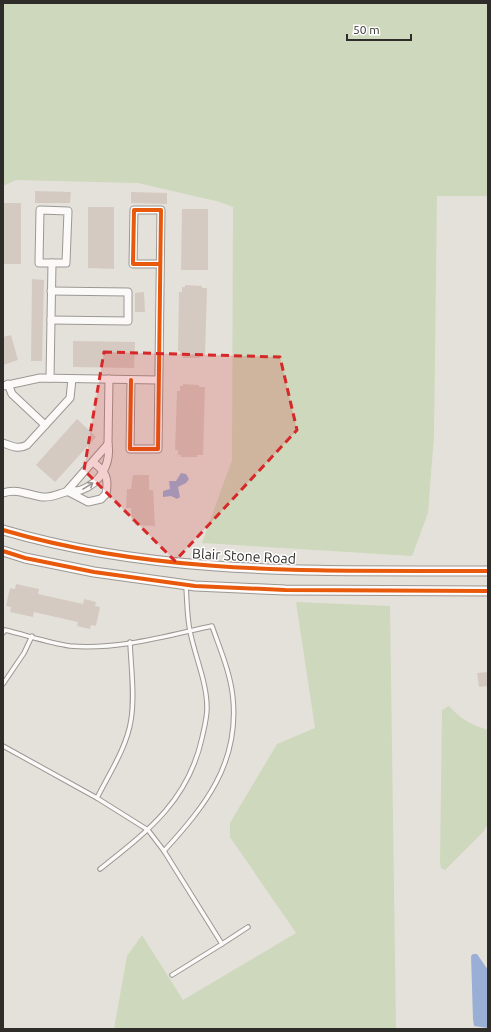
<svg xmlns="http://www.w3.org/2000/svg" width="491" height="1032" font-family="Ubuntu,sans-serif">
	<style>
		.green { fill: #ced8bc }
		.water { fill: #99afd6 }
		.building { fill: #d5cac1 }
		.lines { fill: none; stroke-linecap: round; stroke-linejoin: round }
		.lane-casing { stroke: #9b9894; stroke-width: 5.5 }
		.street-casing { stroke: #9b9894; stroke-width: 9 }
		.secondary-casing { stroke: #9b9894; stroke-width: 11 }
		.lane { stroke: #fbfaf9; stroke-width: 3.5 }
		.street { stroke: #fbfaf9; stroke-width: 7 }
		.secondary { stroke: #fbfaf9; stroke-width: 9 }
		.cycleway-casing { stroke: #fff; stroke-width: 6 }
		.cycleway { stroke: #e8590c; stroke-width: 4 }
		.oneway { stroke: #959491 }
		.marked { fill: #d62828; fill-opacity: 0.2; stroke: #d62828; stroke-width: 3; stroke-dasharray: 8 5; stroke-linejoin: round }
		.labels { text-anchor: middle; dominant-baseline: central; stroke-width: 3; stroke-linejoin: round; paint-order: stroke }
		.street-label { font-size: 14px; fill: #2f2d29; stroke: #fff }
	</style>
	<rect width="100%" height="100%" fill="#e4e1da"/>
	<g class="green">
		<polygon points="3,3 488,3 488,196 437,196 434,435 428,513 412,556 202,543 232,460 233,207 220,202 138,183 16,180 3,186"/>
		<polygon points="296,602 390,606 396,1029 114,1029 127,956 142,935 183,1000 296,933 230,837 230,823 277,744 315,728"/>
		<path d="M449 706C460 719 472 725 488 730V824L483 832 445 870 441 868 440 862 442 710Z"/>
	</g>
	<g class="water">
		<polygon points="181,473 186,474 189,479 186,483 178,487 180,497 177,499 171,496 163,497 163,491 170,489 169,481 176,481"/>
		<polygon points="473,954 477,954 488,970 488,1028 474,1026 473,1019 471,956"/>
	</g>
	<g class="building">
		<polygon points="35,191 71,192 70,203 35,203"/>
		<polygon points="131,192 167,193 167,204 131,203"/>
		<rect x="3" y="203" width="18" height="61"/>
		<polygon points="88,207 114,207 114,269 88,268"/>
		<polygon points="182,209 208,209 208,270 181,270"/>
		<polygon points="32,279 44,280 42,361 31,361"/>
		<polygon points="185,285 202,286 202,288 207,288 205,356 200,356 199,358 183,358 183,356 180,355 180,351 178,351 179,292 182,292 182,287 185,287"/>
		<polygon points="144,292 145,312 135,312 135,293"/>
		<polygon points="11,335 18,360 3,365 3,337"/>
		<polygon points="73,341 135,342 134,368 73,367"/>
		<polygon points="183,384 199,385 199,387 205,387 203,455 197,455 197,457 181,457 181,455 178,455 178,450 175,450 177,391 180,391 180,386 183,386"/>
		<polygon points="77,419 96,437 55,482 36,465"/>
		<polygon points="133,475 149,475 149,490 153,490 155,526 135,525 135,522 132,522 131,508 126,508 127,489 131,489"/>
		<polygon points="16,584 39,589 38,594 83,604 84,599 96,602 95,606 100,607 96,626 91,625 90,629 77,626 78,622 34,612 33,617 10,612 11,607 6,606 10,588 15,589"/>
		<polygon points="488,672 488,686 479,687 477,673"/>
	</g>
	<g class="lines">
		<defs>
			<g id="lane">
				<path d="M3 633 5 630C26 635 49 643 70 646 118 650 166 636 212 626 220 649 231 674 233 699 239 764 205 806 164 851"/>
				<polyline points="3,684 24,653 32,636"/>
				<polyline points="3,746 97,798 148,830 164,851 222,944 248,927"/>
				<path d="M97 798C109 774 127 747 131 720 135 695 131 668 130 642"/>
				<path d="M100 869C148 831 188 801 202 738 204 729 207 718 207 708 207 682 195 657 190 631 187 617 187 601 186 586"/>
				<polyline points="172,975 222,944"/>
			</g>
			<g id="street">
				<polygon points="40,210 68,211 66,263 39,263"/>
				<polyline points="51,320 128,321 128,292 51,291"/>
				<polyline points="50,378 52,263"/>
				<polyline points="131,380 130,449 158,449 161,210 134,210 133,264 160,264"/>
				<polyline points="8,384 12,394 45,425"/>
				<polyline points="3,386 40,378 158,380"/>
				<path d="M3 443C12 446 18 450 27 445L70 398 72 379"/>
				<polyline points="108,444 109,379"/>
				<path d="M67 491 88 502 101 499 106 494C109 478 106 472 93 462"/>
				<path d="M3 493C17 488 28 495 42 497 51 498 58 494 66 492 71 490 76 492 81 490 101 483 111 463 108 444L67 491"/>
			</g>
			<g id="secondary">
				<path d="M3 530C163 577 323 570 488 571"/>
				<polyline points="3,551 25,558 94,572 195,586 285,590 488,591"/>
			</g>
		</defs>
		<use href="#lane" class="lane-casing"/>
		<use href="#street" class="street-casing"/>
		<use href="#secondary" class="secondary-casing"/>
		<use href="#lane" class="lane"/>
		<use href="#street" class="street"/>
		<use href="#secondary" class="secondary"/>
		<defs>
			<g id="cycleway">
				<polyline points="131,380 130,449 158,449 161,210 134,210 133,264 160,264"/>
				<path d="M3 530C163 577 323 570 488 571"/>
				<polyline points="3,551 25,558 94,572 195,586 285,590 488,591"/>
			</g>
		</defs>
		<use href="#cycleway" class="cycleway-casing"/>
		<use href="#cycleway" class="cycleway"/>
	</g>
	<defs><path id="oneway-shaft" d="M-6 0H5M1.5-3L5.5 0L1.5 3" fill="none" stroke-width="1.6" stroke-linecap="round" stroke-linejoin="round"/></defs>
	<use class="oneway" href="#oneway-shaft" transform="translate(88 486) rotate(-32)"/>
	<path class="marked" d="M104 352 280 357 297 430 175 561 84 470Z"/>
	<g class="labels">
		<g class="street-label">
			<text transform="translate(244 556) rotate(3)">Blair Stone Road</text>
		</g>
	</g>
	<rect width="491" height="1032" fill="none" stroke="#2f2d29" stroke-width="8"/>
	<path d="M347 34v6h64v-6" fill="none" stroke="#2f2d29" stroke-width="2"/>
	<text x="353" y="34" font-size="12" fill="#2f2d29" stroke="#ffffff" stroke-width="3" paint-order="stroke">50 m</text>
</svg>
